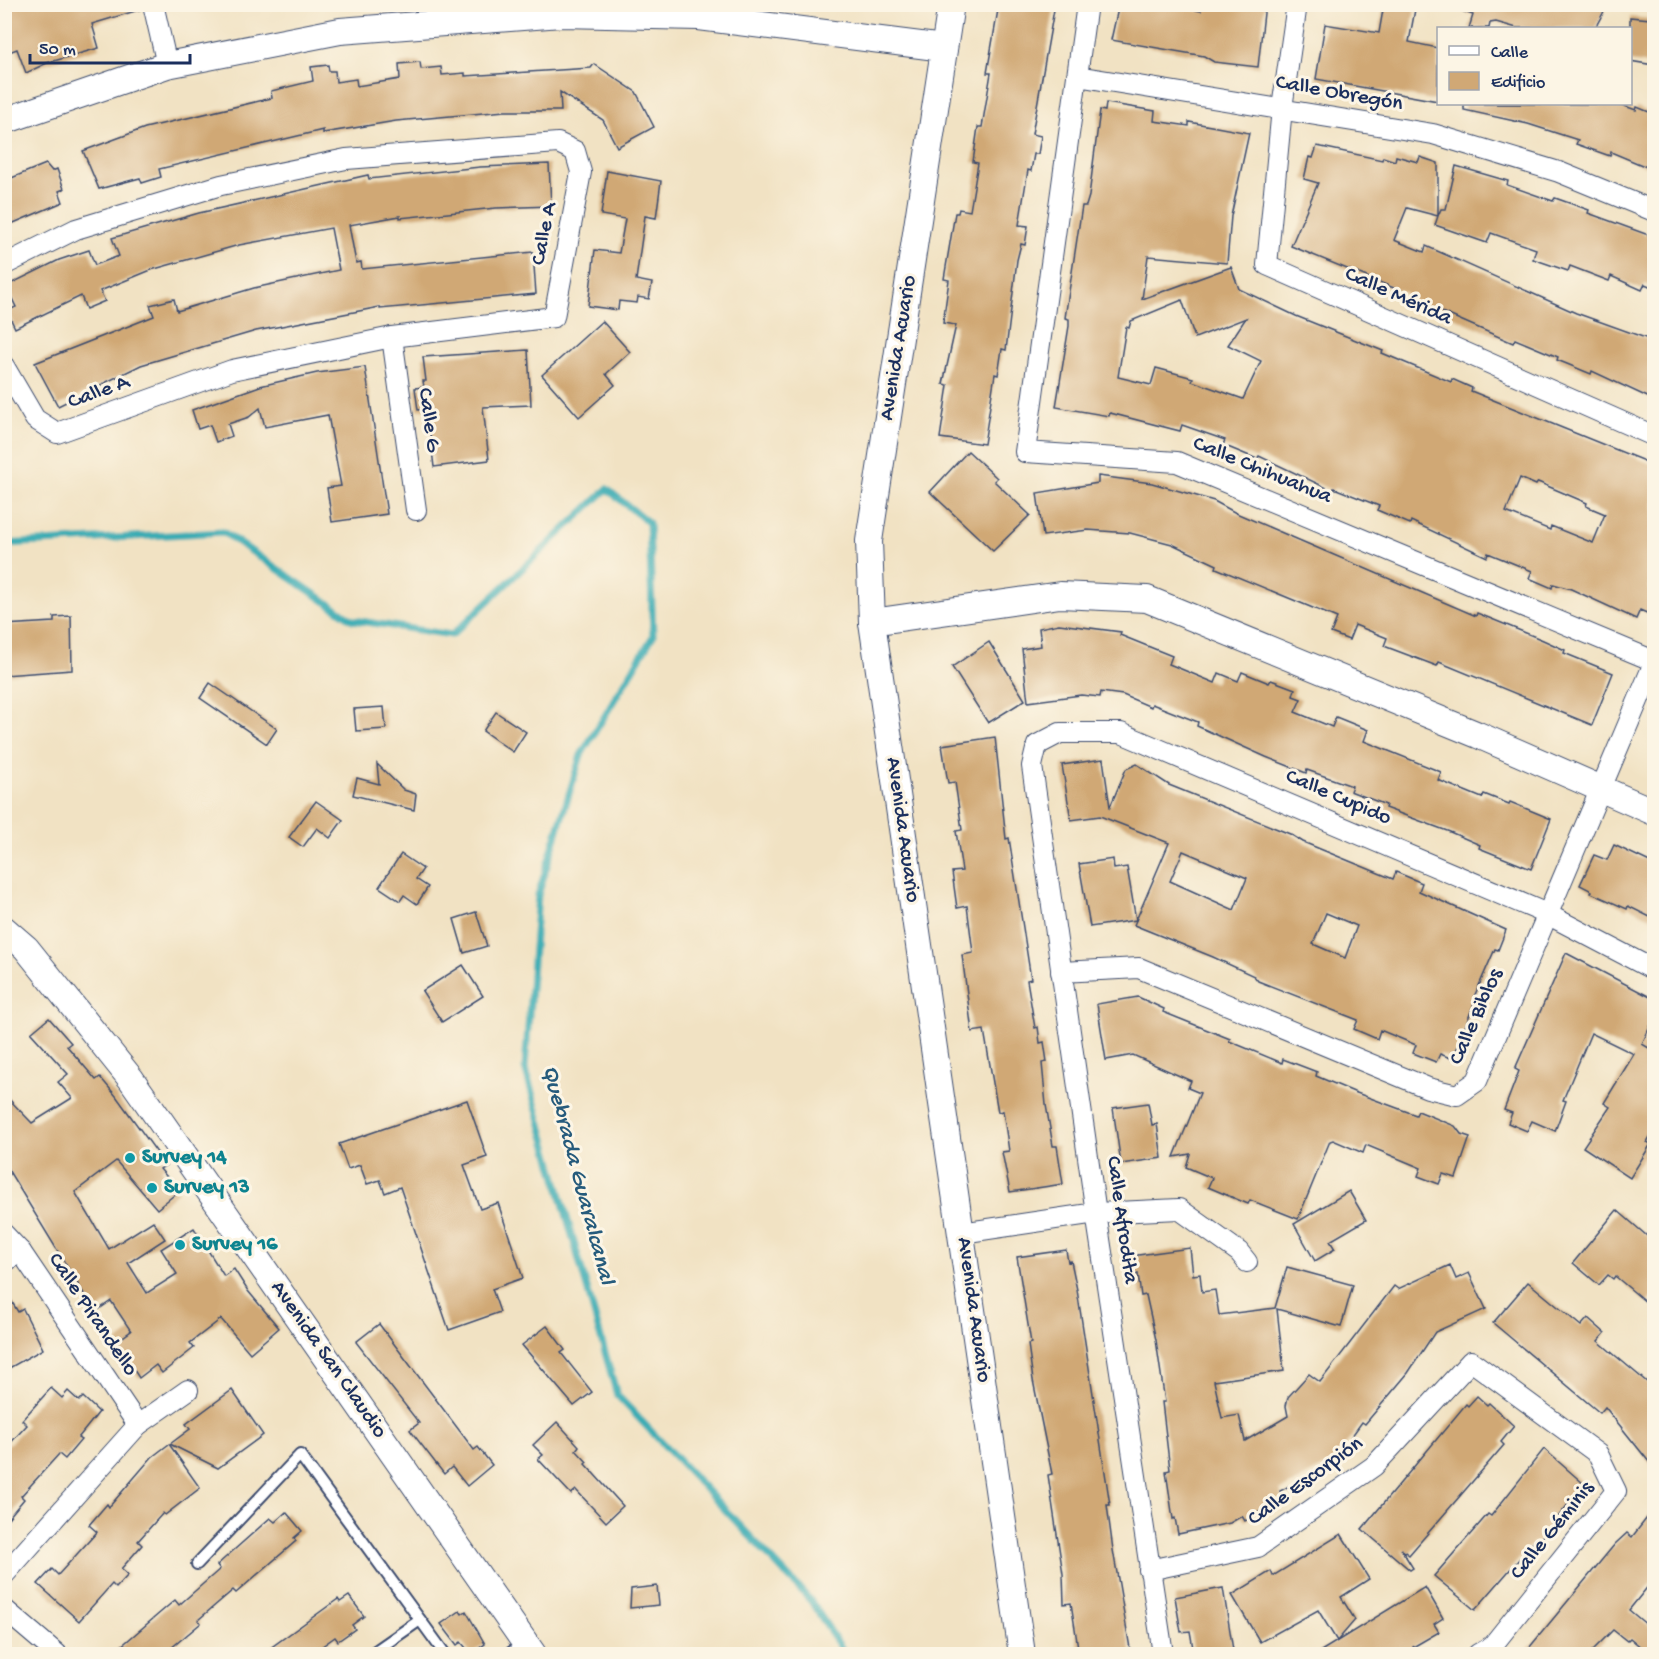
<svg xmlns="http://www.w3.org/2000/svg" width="1659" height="1659" font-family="'Gochi Hand',sans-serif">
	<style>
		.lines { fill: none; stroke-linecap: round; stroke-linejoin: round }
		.stream { stroke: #3bacb4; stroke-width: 7 }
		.building { fill: #d0a875; fill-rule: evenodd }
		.service-casing { stroke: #3b4a6d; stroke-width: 14 }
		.minor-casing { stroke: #3b4a6d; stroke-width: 22 }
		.tertiary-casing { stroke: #3b4a6d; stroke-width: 28 }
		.service { stroke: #fff; stroke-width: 10 }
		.minor { stroke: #fff; stroke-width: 20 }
		.tertiary { stroke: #fff; stroke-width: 26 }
		.culture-dot { fill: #0f9aa8; stroke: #fcf5e5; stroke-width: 2 }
		.labels { text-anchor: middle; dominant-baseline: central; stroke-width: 6; stroke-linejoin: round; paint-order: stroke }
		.street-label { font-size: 22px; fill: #1b2f5e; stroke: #fcf5e5 }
		.culture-label { font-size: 22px; font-weight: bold; fill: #0d838f; stroke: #fcf5e5; text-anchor: start }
		.water-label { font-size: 24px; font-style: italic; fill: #265b7c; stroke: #fcf5e5 }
	</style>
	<rect width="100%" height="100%" fill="#fcf5e5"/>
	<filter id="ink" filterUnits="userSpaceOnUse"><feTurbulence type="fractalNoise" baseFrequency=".0167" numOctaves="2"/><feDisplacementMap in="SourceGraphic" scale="12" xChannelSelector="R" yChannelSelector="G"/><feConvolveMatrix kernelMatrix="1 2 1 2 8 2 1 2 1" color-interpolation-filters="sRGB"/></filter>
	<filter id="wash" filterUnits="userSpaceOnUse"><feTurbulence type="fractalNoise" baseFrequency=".008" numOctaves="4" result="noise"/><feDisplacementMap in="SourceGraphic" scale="24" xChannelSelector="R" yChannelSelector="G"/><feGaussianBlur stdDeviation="1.35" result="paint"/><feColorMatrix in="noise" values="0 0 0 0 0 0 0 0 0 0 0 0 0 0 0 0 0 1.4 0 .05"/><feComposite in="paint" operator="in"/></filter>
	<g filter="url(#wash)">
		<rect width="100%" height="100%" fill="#f1e2c3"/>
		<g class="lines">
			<polyline class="stream" points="4,544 223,532 353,620 452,635 607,489 649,523 653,636 581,755 538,895 525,1068 617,1395 811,1601 845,1654"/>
		</g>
		<g id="blocks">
			<g class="building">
				<polygon points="16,4 141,4 142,9 92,24 99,48 47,63 26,73 17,49 4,54 4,9"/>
				<polygon points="999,4 1055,4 1032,134 1041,136 1038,154 1034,154 1031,171 1028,170 1019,225 1028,226 1025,245 1021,244 1017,260 1006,350 1002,349 998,375 995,374 984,444 940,438 948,385 943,384 956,325 943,323 949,280 944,279 955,213 958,213 959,209 970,211 978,163 973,162 978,127 982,127 991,73 987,73"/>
				<polygon points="1119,4 1157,4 1201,11 1202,4 1265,4 1258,67 1214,62 1204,56 1111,40"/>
				<polygon points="1384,4 1416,4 1409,42 1438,48 1438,101 1316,79 1325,24 1379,33"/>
				<polygon points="1453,4 1608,4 1595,28 1517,28 1496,22 1490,23 1489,28 1469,28 1473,15 1453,8"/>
				<polygon points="1630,17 1650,19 1654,65 1630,61"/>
				<polygon points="420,62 421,69 441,67 442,75 465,73 465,76 591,68 594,64 636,92 654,127 617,147 603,120 560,92 561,111 505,111 396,121 323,133 323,130 159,169 161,177 142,183 140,178 99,189 83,151 145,128 272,98 271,91 313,81 311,67 328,65 329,71 335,71 336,82 356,79 357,86 400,79 399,64"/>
				<path d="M1106 103 1155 111 1154 121 1189 126V122L1249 133 1231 216 1227 263 1148 256 1142 299 1231 267 1239 289 1296 316 1383 351 1382 353 1451 382 1452 379 1472 388 1471 391 1654 465V575L1648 589 1654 592V602L1649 614 1640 610 1636 619 1571 589 1553 584 1552 588 1529 578 1532 571 1488 553 1487 557 1411 521 1410 524 1377 510 1379 506 1334 488 1333 491 1259 456 1257 459 1223 445 1225 440 1182 425 1180 431 1110 413 1109 416 1056 407 1069 326V319L1065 318 1082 206H1086L1089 196 1100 110 1105 111ZM1182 300 1195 338 1246 318 1228 345 1261 361 1243 399 1192 381 1193 378 1156 368 1151 385 1118 377 1126 327 1129 328 1131 321ZM1520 478 1536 485 1538 482 1587 503 1586 506 1605 514 1593 543 1551 526 1550 530 1506 512Z"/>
				<polygon points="1464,104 1619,104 1636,110 1637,107 1654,114 1654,170 1611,152 1610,156 1576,144 1578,140 1528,124 1464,110"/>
				<polygon points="1317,146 1382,160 1383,157 1395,161 1396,156 1418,162 1420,157 1438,163 1438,216 1441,209 1446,209 1456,166 1508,181 1507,185 1553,201 1555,198 1589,210 1588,213 1654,237 1654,288 1645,284 1642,290 1611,276 1609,281 1570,266 1568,271 1533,259 1536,249 1491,233 1487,243 1435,225 1438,216 1407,208 1394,240 1424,252 1426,246 1576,313 1654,341 1654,400 1592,371 1591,374 1567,364 1557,360 1558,357 1515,339 1513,343 1405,296 1406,293 1291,246 1318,183 1304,179 1309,157 1313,158"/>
				<polygon points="46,164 52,171 57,169 64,189 59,191 63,202 4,227 4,181"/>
				<polygon points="549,164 551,206 496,208 400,218 400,216 349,225 356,263 361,262 362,269 533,252 536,294 380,309 380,307 256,331 141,365 58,406 35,363 154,316 150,305 174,299 177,311 254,288 339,270 331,228 239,245 151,270 100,291 105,301 86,309 81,296 15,328 7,311 16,307 6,286 59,260 89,250 95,265 119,256 112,238 199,213 368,175 369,179 480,167"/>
				<polygon points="607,171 661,181 656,218 645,216 636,280 652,283 649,299 638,297 637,303 619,301 618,310 588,306 595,250 619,253 625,219 601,215"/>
				<polygon points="602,321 630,352 606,374 615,385 579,417 542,375"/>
				<polygon points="528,350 531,405 483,407 489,460 434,467 427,409 418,410 415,388 424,387 423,381 426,381 423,357"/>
				<polygon points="365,367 387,514 332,522 327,488 341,486 328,415 265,427 260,408 249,417 228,424 232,436 216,442 210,425 198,429 192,410 260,386 317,373"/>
				<polygon points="968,451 997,478 994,481 1030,515 993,551 930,492"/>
				<polygon points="1098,476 1152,483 1214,501 1236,513 1476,616 1477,613 1543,640 1565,650 1564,653 1613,673 1592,725 1439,662 1437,666 1384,646 1387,638 1355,625 1349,640 1331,633 1337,618 1216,568 1217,565 1172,544 1130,533 1088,530 1043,536 1037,493 1098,483"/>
				<polygon points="71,616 72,670 4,675 4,625 54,622 54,617"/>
				<polygon points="1059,624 1121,632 1120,635 1172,656 1169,664 1215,683 1219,673 1238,681 1242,672 1269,683 1271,680 1295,689 1293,696 1301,699 1295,712 1332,727 1336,717 1368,730 1364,741 1441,772 1438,780 1482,798 1484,794 1509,804 1510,802 1551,819 1531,869 1479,848 1480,845 1450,832 1385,808 1386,805 1350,791 1352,786 1307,770 1306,773 1266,757 1197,726 1198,722 1152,704 1151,707 1123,695 1101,692 1100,697 1081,695 1028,702 1022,649 1041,646 1039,628"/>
				<polygon points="989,642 1025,700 988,723 952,667"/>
				<polygon points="210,683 277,729 267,744 200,698"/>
				<polygon points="384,707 386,729 356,731 354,709"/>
				<polygon points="496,712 526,732 513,752 483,731"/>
				<polygon points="995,737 1006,839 1009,838 1031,979 1027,980 1035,1028 1038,1027 1040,1043 1044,1042 1047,1062 1042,1063 1046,1105 1053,1146 1057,1146 1063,1184 1010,1192 1002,1152 1009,1151 1003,1111 998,1112 984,1030 972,1032 962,955 973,953 967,906 957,908 952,872 962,871 956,831 962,830 955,782 948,783 942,745"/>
				<path d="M1103 759 1110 807 1126 769 1137 764 1169 785 1290 834 1303 842 1393 879 1396 872 1422 883 1419 891 1506 930 1498 950 1495 949 1474 997 1476 998 1453 1059 1440 1054 1436 1062 1413 1053 1416 1045 1380 1030 1377 1039 1354 1029 1358 1020 1258 981 1254 976 1213 957 1134 925 1169 843 1100 816 1071 820 1062 765ZM1183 851 1247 878 1234 910 1170 881ZM1326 913 1357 926 1345 958 1313 944Z"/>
				<polygon points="377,764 404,790 416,794 414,810 353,795 357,778 379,784"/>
				<polygon points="316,801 343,820 330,838 317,828 303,847 289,837"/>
				<polygon points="1614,845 1654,864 1654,919 1628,906 1627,909 1591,893 1592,891 1580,885 1594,855 1607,860"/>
				<polygon points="401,854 423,869 416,879 428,887 417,904 404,895 400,901 379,887"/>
				<polygon points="1113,859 1114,869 1127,867 1136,920 1090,927 1079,864"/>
				<polygon points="476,912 487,946 464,953 454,919"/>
				<polygon points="1566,953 1654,999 1654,1018 1642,1044 1654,1051 1654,1130 1647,1142 1651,1144 1630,1178 1583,1147 1610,1107 1604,1103 1634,1054 1591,1033 1563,1100 1566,1101 1555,1131 1532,1121 1527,1131 1508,1123 1512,1113 1504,1110 1519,1071 1515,1069"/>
				<polygon points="463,965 483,996 442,1022 422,991"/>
				<polygon points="1138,997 1164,1009 1163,1012 1230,1039 1229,1041 1282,1063 1283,1059 1317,1072 1316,1076 1354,1092 1416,1115 1418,1111 1455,1126 1461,1134 1470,1137 1456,1178 1443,1174 1439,1184 1418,1176 1421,1168 1366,1145 1363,1153 1333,1140 1330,1141 1298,1219 1250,1200 1248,1204 1208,1187 1212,1178 1186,1167 1190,1154 1174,1157 1200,1093 1188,1088 1191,1081 1133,1055 1106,1060 1097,1004"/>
				<polygon points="49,1018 71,1043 67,1046 96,1080 100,1077 116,1096 166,1165 160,1169 179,1191 157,1209 116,1161 75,1192 109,1249 153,1221 165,1239 128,1263 147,1293 177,1274 161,1249 194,1228 224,1276 234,1269 248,1291 279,1328 250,1353 221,1319 190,1343 194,1348 162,1373 156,1365 139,1378 116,1342 131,1331 111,1301 95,1312 4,1163 4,1094 32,1123 72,1098 58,1082 68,1074 31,1033"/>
				<polygon points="467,1100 487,1157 464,1165 480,1209 498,1203 523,1278 492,1289 500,1312 449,1330 400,1187 385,1193 380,1180 367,1184 360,1165 348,1169 339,1144"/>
				<polygon points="1148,1103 1152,1125 1157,1124 1162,1158 1121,1164 1113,1108"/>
				<polygon points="1349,1191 1366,1220 1330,1241 1335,1249 1315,1261 1294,1224"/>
				<polygon points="1617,1210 1654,1242 1654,1295 1647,1303 1615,1276 1613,1279 1608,1275 1599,1285 1573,1263"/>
				<polygon points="1190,1248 1193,1275 1200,1274 1202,1292 1215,1290 1219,1315 1275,1308 1287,1267 1353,1285 1341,1327 1277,1309 1284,1371 1214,1381 1222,1418 1239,1415 1245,1441 1288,1416 1286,1406 1288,1397 1309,1374 1320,1382 1394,1286 1398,1289 1450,1265 1456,1279 1469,1273 1486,1309 1435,1332 1408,1373 1365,1424 1362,1422 1333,1462 1280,1491 1283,1497 1245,1521 1242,1516 1230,1523 1178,1534 1175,1518 1173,1519 1166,1471 1170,1470 1162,1402 1165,1402 1156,1340 1146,1295 1141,1296 1138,1274 1134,1275 1131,1256"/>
				<polygon points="1066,1250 1068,1262 1071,1261 1077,1290 1110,1505 1107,1505 1113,1550 1131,1654 1079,1654 1071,1603 1064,1604 1063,1574 1048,1475 1052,1474 1033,1380 1028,1344 1031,1343 1017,1257"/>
				<polygon points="1528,1282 1581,1326 1588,1318 1605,1333 1598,1341 1654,1388 1654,1468 1605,1407 1600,1413 1493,1323"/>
				<polygon points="4,1289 18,1312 23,1309 43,1349 4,1371"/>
				<polygon points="379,1324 474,1450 478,1447 492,1465 467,1486 452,1467 444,1474 410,1430 419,1423 356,1342"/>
				<polygon points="547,1326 565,1350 561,1353 592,1392 574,1406 522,1345"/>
				<polygon points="51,1388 62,1398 68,1391 79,1401 83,1397 99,1412 78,1438 81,1440 65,1459 59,1454 21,1496 24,1499 4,1523 4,1450 27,1425 22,1420"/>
				<polygon points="232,1390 263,1435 218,1468 170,1444 190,1429 186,1424"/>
				<polygon points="1477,1396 1487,1405 1489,1403 1514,1426 1501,1442 1504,1445 1409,1555 1401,1549 1413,1568 1410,1570 1362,1529 1466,1404 1468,1406"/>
				<polygon points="557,1422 579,1446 576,1450 587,1462 585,1464 623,1506 606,1522 576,1490 571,1494 538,1459 543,1455 533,1445"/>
				<polygon points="169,1444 200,1488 165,1515 163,1513 138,1541 142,1545 121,1569 128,1575 116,1588 112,1584 79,1621 38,1584 52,1569 58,1575 97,1532 89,1525 107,1504 109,1507 152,1457"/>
				<polygon points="1544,1449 1584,1484 1537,1544 1534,1542 1475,1610 1434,1576 1488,1514 1491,1516"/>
				<polygon points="1654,1509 1654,1579 1629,1610 1654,1631 1654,1654 1649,1654 1630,1638 1627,1641 1613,1630 1589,1654 1524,1654 1615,1544 1627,1533 1632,1537"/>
				<polygon points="286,1512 302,1531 294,1538 296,1541 236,1593 233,1590 198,1620 201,1623 164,1654 112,1654 175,1600 179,1605 220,1569 217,1565 270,1518 275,1522"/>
				<polygon points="1341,1534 1369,1579 1341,1597 1355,1620 1337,1641 1318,1610 1260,1642 1232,1595 1271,1571 1273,1576"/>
				<polygon points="657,1586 659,1605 630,1608 631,1589"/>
				<polygon points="1425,1587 1443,1618 1434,1624 1439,1632 1413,1647 1418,1654 1316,1654"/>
				<polygon points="1223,1588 1233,1650 1194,1654 1190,1631 1181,1632 1175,1597"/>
				<polygon points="349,1596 364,1616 352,1625 355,1629 338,1641 335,1637 311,1654 262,1654 338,1599 340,1602"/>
				<polygon points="460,1611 462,1614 466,1611 485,1644 471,1654 461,1642 457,1645 441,1624"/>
			</g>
		</g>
	</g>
	<g filter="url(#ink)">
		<use href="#blocks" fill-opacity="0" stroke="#3b4a6d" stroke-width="1.5"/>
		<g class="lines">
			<defs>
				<g id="service">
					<polyline points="197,1564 300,1455 445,1654"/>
					<polyline points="371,1654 420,1620"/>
					<polyline points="509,1654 525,1642"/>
				</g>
				<g id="minor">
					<polyline points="153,4 167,65"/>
					<polyline points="1087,4 1025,452 1177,462 1654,661"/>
					<polyline points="1297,4 1282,108 1267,265 1654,436"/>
					<polyline points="1077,76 1433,134 1559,172 1654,211"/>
					<polyline points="4,265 76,229 221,185 346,159 558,143 575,151 581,172 554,317 392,337 232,370 57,433 35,419 4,366"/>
					<polyline points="392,337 416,510"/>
					<polyline points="1061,972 1139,968 1428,1088 1457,1095 1477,1081 1654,663"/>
					<polyline points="961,1233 1096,1213 1179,1209 1239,1252 1247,1262"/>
					<polyline points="4,1234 21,1252 138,1425"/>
					<polyline points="4,1262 21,1252"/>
					<polyline points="1149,1570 1258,1547 1374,1466 1471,1361 1598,1454 1616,1491 1492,1646 1478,1654"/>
					<polyline points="4,1575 138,1425 188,1390"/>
					<polyline points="4,1609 57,1654"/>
					<polyline points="1163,1654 1096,1213 1032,766 1037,745 1060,733 1121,733 1547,914 1654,970"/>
				</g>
				<g id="tertiary">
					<polyline points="951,4 869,541 872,622 1022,1654"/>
					<polyline points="4,121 167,65 340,31 561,14 699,17 944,48"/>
					<polyline points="872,622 1060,595 1147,599 1478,735 1654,812"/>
					<polyline points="4,929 26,948 131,1079 533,1654"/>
				</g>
			</defs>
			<use href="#service" class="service-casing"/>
			<use href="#minor" class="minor-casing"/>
			<use href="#tertiary" class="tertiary-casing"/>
			<use href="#service" class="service"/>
			<use href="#minor" class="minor"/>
			<use href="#tertiary" class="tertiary"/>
		</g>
	</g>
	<g class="culture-dot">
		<circle cx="130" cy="1158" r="6"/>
		<circle cx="152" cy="1188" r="6"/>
		<circle cx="180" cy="1245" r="6"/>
	</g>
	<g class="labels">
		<g class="street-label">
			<text transform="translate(1339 94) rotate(10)">Calle Obregón</text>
			<text transform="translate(545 234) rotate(-79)">Calle A</text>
			<text transform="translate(1398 297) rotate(24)">Calle Mérida</text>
			<text transform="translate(899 348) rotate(-81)">Avenida Acuario</text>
			<text transform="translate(99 393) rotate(-20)">Calle A</text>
			<text transform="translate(428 420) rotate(82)">Calle G</text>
			<text transform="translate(1262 471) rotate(22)">Calle Chihuahua</text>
			<text transform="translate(1338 798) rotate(23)">Calle Cupido</text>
			<text transform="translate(902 830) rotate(82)">Avenida Acuario</text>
			<text transform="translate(1477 1017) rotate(-66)">Calle Biblos</text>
			<text transform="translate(1121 1220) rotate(82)">Calle Afrodita</text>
			<text transform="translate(973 1310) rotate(82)">Avenida Acuario</text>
			<text transform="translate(92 1315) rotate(56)">Calle Pirandello</text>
			<text transform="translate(328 1360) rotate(55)">Avenida San Claudio</text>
			<text transform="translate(1306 1482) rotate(-36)">Calle Escorpión</text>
			<text transform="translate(1553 1531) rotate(-51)">Calle Géminis</text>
		</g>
		<g class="culture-label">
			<text x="142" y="1158">Survey 14</text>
			<text x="164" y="1188">Survey 13</text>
			<text x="192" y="1245">Survey 16</text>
		</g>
		<g class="water-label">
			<text transform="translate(577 1175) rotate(75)">Quebrada Guaralcanal</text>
		</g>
	</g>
	<rect width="1659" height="1659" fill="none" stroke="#fcf5e5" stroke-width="24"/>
	<rect x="1437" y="27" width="195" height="78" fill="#fcf5e5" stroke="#a2a6af" stroke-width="1.5"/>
	<rect x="1449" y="46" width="30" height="9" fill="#ffffff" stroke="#a2a6af" stroke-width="1.5"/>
	<text x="1491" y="57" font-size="18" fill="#1b2f5e">Calle</text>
	<rect x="1449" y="72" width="30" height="18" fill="#d0a875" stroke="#a2a6af" stroke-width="1.5"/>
	<text x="1491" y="87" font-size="18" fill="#1b2f5e">Edificio</text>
	<path d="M30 54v9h160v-9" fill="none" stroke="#1b2f5e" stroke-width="3"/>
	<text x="39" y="54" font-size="18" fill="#1b2f5e" stroke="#fcf5e5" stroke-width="4.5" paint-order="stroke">50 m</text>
</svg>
